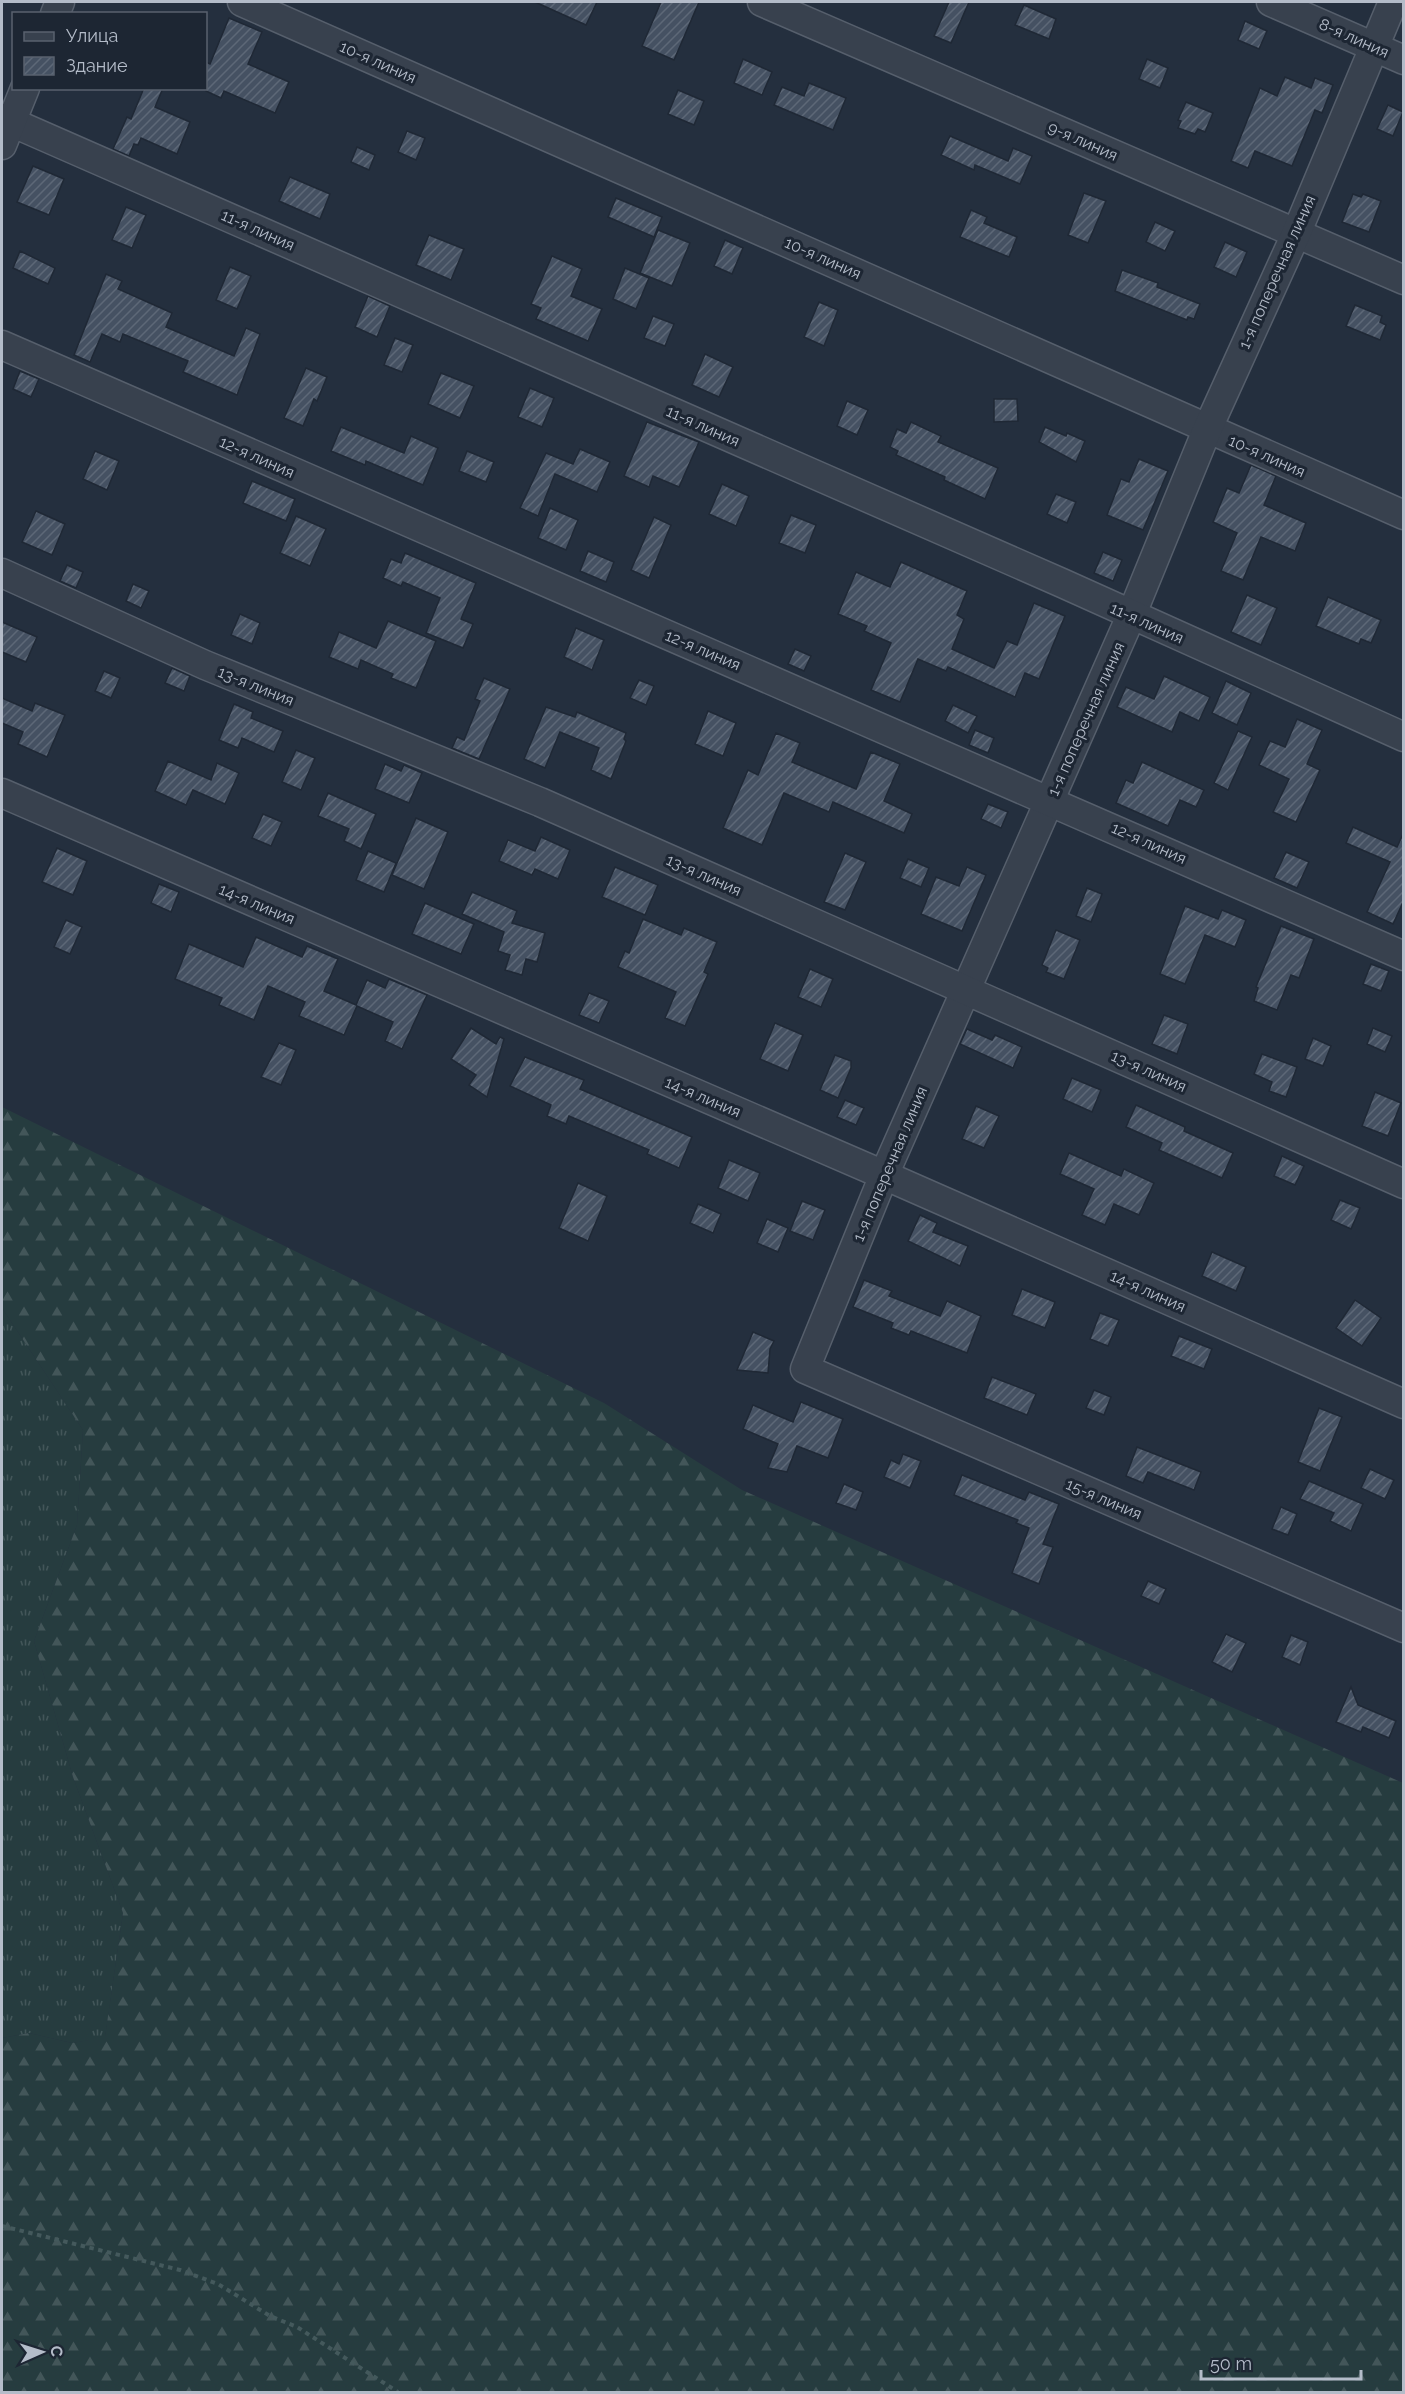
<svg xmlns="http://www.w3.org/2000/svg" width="1405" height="2394" font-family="Raleway,sans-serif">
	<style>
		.grass { fill: url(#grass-tufts) }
		.forest { fill: url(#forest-firs) }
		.building { fill: url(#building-hatch); stroke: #1f2835; stroke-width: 1.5 }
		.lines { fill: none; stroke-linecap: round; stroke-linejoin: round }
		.minor-casing { stroke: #565f6c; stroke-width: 31 }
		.path { stroke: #44595c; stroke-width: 4; stroke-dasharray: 4.5 4.5; stroke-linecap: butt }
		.minor { stroke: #38414e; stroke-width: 28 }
		.labels { text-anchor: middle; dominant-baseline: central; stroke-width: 6; stroke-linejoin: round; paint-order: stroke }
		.street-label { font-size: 16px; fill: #b4bcc9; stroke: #1d2633 }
	</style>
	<defs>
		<pattern id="grass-tufts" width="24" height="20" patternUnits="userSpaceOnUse" patternTransform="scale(1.5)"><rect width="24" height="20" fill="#263c3f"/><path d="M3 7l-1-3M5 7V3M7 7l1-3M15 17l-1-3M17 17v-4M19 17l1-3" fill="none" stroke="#435659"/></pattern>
		<pattern id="forest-firs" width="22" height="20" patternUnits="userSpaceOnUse" patternTransform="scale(1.5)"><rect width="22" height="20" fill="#263c3f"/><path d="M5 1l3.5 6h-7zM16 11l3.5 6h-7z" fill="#435659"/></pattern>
		<pattern id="building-hatch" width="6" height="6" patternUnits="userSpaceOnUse" patternTransform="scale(1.5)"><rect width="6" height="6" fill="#455162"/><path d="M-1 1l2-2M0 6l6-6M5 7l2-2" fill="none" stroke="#5d6877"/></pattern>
	</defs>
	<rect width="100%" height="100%" fill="#242f3e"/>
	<polygon class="grass" points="2,1308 83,1430 77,1525 34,1641 73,1777 123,1913 105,2038 72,2043 29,2033 2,2038"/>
	<polygon class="forest" points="2,1107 604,1403 742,1490 1403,1783 1403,2392 2,2392 2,2038 29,2033 72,2043 105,2037 123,1913 73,1777 34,1641 77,1525 83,1430 2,1308"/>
	<g class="building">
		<polygon points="535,2 597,2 586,25"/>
		<polygon points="661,2 699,2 674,60 642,46"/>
		<polygon points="949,2 969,2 951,43 934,36"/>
		<polygon points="1024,5 1056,19 1049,39 1015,25"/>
		<polygon points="229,18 262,32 248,64 289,82 275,113 224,91 221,98 206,91 206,62 210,64"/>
		<polygon points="1245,21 1267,31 1259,49 1238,40"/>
		<polygon points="743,59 772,72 762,95 734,83"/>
		<polygon points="1147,59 1168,68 1160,88 1139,79"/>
		<polygon points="1285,77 1311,88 1315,78 1333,85 1322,113 1315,110 1292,166 1255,151 1248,168 1231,161 1260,88 1277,96"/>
		<polygon points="809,83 846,98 833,130 774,105 782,87 804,96"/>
		<polygon points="144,88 163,88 155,107 190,122 177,154 141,138 138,145 134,144 129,156 113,149 127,117 131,119"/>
		<polygon points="678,90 704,101 694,125 668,114"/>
		<polygon points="1186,102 1213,113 1205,132 1198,129 1195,134 1178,128 1181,121 1178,120"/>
		<polygon points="1388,105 1403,112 1393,136 1377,129"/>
		<polygon points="407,131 425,138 416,160 398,152"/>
		<polygon points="950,136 1008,161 1013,148 1032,156 1020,184 975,165 974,170 941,155"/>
		<polygon points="357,147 375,155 369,170 351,162"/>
		<polygon points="33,166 64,179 49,215 17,202"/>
		<polygon points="290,177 330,194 320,219 279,201"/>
		<polygon points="1084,193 1106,201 1088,243 1068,235"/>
		<polygon points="1353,194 1361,197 1363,194 1381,201 1369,232 1342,222"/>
		<polygon points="616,198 662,217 654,237 608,217"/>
		<polygon points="126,207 146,215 132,248 112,240"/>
		<polygon points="971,210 987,217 984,223 1017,237 1009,257 960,237"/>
		<polygon points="1155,222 1175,231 1165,251 1146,242"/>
		<polygon points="658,230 690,243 672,286 640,273"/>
		<polygon points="429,235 464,249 451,280 416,265"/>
		<polygon points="725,240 743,248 732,274 714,266"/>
		<polygon points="1225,242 1247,252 1236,277 1214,267"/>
		<polygon points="20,251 55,268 48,284 13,268"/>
		<polygon points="552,256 582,269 571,296 602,309 588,341 536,319 541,308 531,304"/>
		<polygon points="230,267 251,276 237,309 216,300"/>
		<polygon points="625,268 649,278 636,309 613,299"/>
		<polygon points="1122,270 1158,283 1157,287 1200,304 1194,319 1188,317 1187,320 1115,291"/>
		<polygon points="106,274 122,281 118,289 172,313 166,327 234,356 246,328 260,334 237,395 183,372 188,361 123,334 120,342 102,334 90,362 74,355"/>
		<polygon points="368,296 390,306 377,337 355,327"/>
		<polygon points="819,302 838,310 824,346 804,337"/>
		<polygon points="1355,305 1382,316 1380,322 1386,325 1380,340 1346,326"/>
		<polygon points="653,316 674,324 665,346 644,338"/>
		<polygon points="395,338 413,345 402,372 384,365"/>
		<polygon points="705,354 733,367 719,397 692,385"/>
		<polygon points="306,368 327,377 317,401 314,399 303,426 284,418"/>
		<polygon points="20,371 39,379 31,397 13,389"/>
		<polygon points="441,373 474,386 460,418 428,404"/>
		<polygon points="530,388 554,398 542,427 518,417"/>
		<polygon points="994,399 1017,399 1018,421 994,422"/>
		<polygon points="847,401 868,410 857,435 837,426"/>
		<polygon points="647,422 699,442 679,487 653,476 649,487 624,476"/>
		<polygon points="911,422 941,436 938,442 998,468 985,499 944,480 945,477 896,455 898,451 890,447 897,429 906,433"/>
		<polygon points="341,427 404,453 411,436 438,448 423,485 366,461 365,465 331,451"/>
		<polygon points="1045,427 1066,436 1067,433 1085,441 1076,462 1039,442"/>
		<polygon points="580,449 610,462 597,492 555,474 538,516 520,508 546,453 573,464"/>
		<polygon points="95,451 119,461 107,490 83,479"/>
		<polygon points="467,451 494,462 486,482 459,471"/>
		<polygon points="1139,459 1168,471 1143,530 1107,515 1121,479 1129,482"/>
		<polygon points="1251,465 1276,476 1264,505 1306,523 1295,551 1261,537 1243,580 1221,571 1237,533 1213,522 1227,488 1239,493"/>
		<polygon points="252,481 295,499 286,521 243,503"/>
		<polygon points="722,484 749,496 736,526 709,514"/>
		<polygon points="1056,494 1076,502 1067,523 1047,514"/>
		<polygon points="550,508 578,520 566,550 538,538"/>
		<polygon points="36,511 65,524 52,555 22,542"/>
		<polygon points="791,515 816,525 805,553 779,543"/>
		<polygon points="296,516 326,529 310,566 280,553"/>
		<polygon points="654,517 671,525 649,578 631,570"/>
		<polygon points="588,551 614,562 606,582 580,571"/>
		<polygon points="1103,552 1122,560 1113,581 1094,573"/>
		<polygon points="405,553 476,583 461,619 473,624 463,648 426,633 440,598 403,582 401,586 383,578 391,559 401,563"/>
		<polygon points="901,562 967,591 957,615 964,619 952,649 994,668 1007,641 1017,645 1034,603 1065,616 1039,679 1025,673 1015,697 948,667 946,671 918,659 900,702 871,690 891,643 864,631 867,626 838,614 856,572 890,587"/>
		<polygon points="67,565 83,572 76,588 60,581"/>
		<polygon points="133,584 149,591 141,608 126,601"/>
		<polygon points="1247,595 1277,608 1261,645 1231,632"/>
		<polygon points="1328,597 1381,620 1371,643 1361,639 1359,644 1316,626"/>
		<polygon points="240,614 260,623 252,644 231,635"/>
		<polygon points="388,621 436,641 416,688 391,678 393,674 361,660 358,669 329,657 339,632 376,648"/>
		<polygon points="2,622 37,637 26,662 2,652"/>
		<polygon points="576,628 604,640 592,670 564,657"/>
		<polygon points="795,649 811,656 804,671 788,664"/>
		<polygon points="172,668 190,676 184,691 165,683"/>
		<polygon points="104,671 120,678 111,698 95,691"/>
		<polygon points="1164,676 1210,697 1199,721 1180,712 1172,732 1117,707 1126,687 1154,699"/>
		<polygon points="484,678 510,689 479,759 452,748 457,737 464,740 480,701 475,699"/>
		<polygon points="639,680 654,686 646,705 630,698"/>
		<polygon points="1226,681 1251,693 1237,725 1212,713"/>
		<polygon points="2,698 32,711 35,703 65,715 47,757 18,744 23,732 2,723"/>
		<polygon points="234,704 253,712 251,718 283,731 274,752 242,738 238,748 219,740"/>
		<polygon points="953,705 977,716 968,733 945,721"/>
		<polygon points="546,707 575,717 577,712 626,733 624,739 626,741 611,779 591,770 599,748 560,732 545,768 524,759"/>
		<polygon points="708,711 736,723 723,756 695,744"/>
		<polygon points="1297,719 1322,730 1307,764 1320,770 1296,822 1273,812 1289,779 1259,765 1270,741 1285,747"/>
		<polygon points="975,730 994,738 988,753 969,745"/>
		<polygon points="1238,731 1252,737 1228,790 1214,783"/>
		<polygon points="776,733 800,743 792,762 856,789 871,752 900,764 884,801 912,814 904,833 833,802 829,812 784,793 762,845 723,828 748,770 758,775"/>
		<polygon points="296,750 315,758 301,790 282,782"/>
		<polygon points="168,761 211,780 217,763 239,773 225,804 193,790 186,805 155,791"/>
		<polygon points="1142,762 1204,790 1196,807 1180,800 1168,826 1116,803 1126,780 1133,783"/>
		<polygon points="385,764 401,771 404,765 422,773 409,803 375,789"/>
		<polygon points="328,793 376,814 361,849 344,841 349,829 318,816"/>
		<polygon points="988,804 1008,812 1001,828 981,819"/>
		<polygon points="263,814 282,822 271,846 252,838"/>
		<polygon points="416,818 448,832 424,889 392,875"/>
		<polygon points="1353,827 1397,847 1404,832 1404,900 1393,924 1367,912 1390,862 1346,843"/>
		<polygon points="541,837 570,850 558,879 535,869 532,875 499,861 508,840 535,851"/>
		<polygon points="57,848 87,861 73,895 42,882"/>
		<polygon points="368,851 396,863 384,892 356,880"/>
		<polygon points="1286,852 1309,862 1297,888 1274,878"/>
		<polygon points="845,853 866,862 845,910 824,902"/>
		<polygon points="908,859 929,868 921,887 900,878"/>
		<polygon points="615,867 658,885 645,915 602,897"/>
		<polygon points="967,867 986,875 962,931 921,914 936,877 959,886"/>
		<polygon points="159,884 179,892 171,912 151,903"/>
		<polygon points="1087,888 1102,894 1091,922 1076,916"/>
		<polygon points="472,892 517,911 512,923 545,933 537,962 526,959 522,975 505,970 510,955 498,951 504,932 462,914"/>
		<polygon points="425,903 474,924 461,954 412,934"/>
		<polygon points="1185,906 1218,919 1222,910 1246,920 1235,947 1205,935 1185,984 1160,974"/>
		<polygon points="643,919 681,935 684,928 717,942 704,972 708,974 685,1026 665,1018 676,992 618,967 625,951 629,953"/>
		<polygon points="66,920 82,927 70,954 54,947"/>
		<polygon points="1281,926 1314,939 1299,978 1291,975 1277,1010 1254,1001 1258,988 1256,987"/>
		<polygon points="1056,930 1080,940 1064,979 1046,972 1048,968 1042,965"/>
		<polygon points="256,937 302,957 307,946 338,959 324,991 356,1005 367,980 385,988 389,979 427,995 402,1049 385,1041 393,1022 357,1006 344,1035 299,1016 305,1002 268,986 254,1020 219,1005 222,998 175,979 189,944 243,967"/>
		<polygon points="1371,964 1389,971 1381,991 1363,984"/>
		<polygon points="810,969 833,979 821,1007 798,997"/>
		<polygon points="589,993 609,1001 599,1023 579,1015"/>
		<polygon points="1164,1015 1188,1024 1177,1054 1152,1044"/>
		<polygon points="775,1023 803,1035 788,1071 760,1059"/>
		<polygon points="471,1028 496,1044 500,1037 504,1039 487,1097 469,1085 476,1075 451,1059"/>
		<polygon points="1373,1028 1392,1036 1385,1052 1367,1044"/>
		<polygon points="967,1029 992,1040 995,1035 1022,1047 1013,1068 960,1044"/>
		<polygon points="1313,1038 1331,1046 1323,1066 1305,1059"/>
		<polygon points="279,1043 296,1050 281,1085 261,1077"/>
		<polygon points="1262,1054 1297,1067 1286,1097 1269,1091 1272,1082 1254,1074"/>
		<polygon points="835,1055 851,1061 851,1068 838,1098 820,1090"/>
		<polygon points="525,1057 584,1080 580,1089 692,1137 679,1168 647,1154 649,1150 569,1116 566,1124 547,1116 551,1105 510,1086"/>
		<polygon points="1072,1078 1101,1090 1092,1112 1063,1099"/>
		<polygon points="1375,1092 1401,1103 1388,1136 1362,1126"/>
		<polygon points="845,1100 864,1108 856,1125 837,1117"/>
		<polygon points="1136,1105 1185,1127 1184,1131 1233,1153 1222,1178 1159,1150 1162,1143 1126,1127"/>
		<polygon points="976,1106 999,1116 984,1148 962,1139"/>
		<polygon points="1069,1153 1121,1176 1124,1169 1154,1183 1139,1215 1114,1204 1105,1225 1082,1215 1094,1189 1060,1174"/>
		<polygon points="1282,1156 1304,1166 1295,1185 1274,1176"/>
		<polygon points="729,1160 760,1173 748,1201 718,1188"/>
		<polygon points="578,1183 607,1196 588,1241 559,1228"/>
		<polygon points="1340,1200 1360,1208 1351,1229 1331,1220"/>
		<polygon points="802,1201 825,1210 813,1240 790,1231"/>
		<polygon points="698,1204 721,1214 713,1233 690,1223"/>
		<polygon points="920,1215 937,1223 933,1232 968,1246 960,1266 908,1241"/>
		<polygon points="767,1219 788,1228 778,1252 757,1243"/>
		<polygon points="1212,1252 1246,1267 1236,1291 1202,1276"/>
		<polygon points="864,1280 892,1291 889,1296 940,1316 947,1301 981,1316 967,1353 911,1331 909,1335 891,1328 893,1323 853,1307"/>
		<polygon points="1022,1289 1055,1302 1045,1328 1012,1315"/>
		<polygon points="1355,1300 1381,1318 1362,1346 1336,1328"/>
		<polygon points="1100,1313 1119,1320 1108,1346 1090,1339"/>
		<polygon points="753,1332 774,1341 770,1349 768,1373 737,1370"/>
		<polygon points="1179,1336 1212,1349 1204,1369 1171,1356"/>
		<polygon points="992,1377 1036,1394 1027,1415 984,1398"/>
		<polygon points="1094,1390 1111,1397 1104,1415 1086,1408"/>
		<polygon points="801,1402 843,1419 828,1458 797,1446 787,1472 768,1468 778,1444 743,1429 753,1405 793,1422"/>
		<polygon points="1319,1408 1342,1417 1320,1471 1298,1462"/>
		<polygon points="1137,1447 1201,1472 1194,1490 1148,1472 1143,1483 1126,1476"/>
		<polygon points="903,1454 921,1461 910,1488 884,1477 891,1460 899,1464"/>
		<polygon points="1370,1469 1394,1480 1385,1499 1361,1488"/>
		<polygon points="962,1475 1025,1500 1029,1492 1059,1504 1043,1544 1053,1547 1039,1584 1012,1573 1029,1528 1016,1523 1018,1520 954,1495"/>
		<polygon points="1309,1481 1363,1504 1351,1531 1330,1521 1334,1513 1300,1499"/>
		<polygon points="844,1484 863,1492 856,1510 836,1503"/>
		<polygon points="1281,1507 1297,1514 1288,1535 1272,1529"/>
		<polygon points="1148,1581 1166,1589 1159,1604 1141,1596"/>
		<polygon points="1226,1634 1246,1643 1232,1672 1212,1662"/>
		<polygon points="1291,1635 1308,1642 1300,1665 1282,1657"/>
		<polygon points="1351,1687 1358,1705 1396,1721 1389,1738 1363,1727 1361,1732 1336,1722"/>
	</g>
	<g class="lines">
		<defs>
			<g id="minor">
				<polyline points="242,2 1404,515"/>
				<polyline points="762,2 1404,280"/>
				<polyline points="1271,2 1404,60"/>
				<polyline points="1393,2 1296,234 1207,430 1131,616 884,1175 805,1369 1404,1628"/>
				<polyline points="55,14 60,2"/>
				<polyline points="2,118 1062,583 1404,737"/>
				<polyline points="2,145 25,88"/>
				<path d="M2 345C468 550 937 749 1404 956"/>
				<polyline points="2,573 205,665 540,802 1404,1184"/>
				<polyline points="2,793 884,1175 1404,1404"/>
			</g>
		</defs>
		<use href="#minor" class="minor-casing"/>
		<polyline class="path" points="2,2226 180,2270 218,2284 270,2316 297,2327 398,2392"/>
		<use href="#minor" class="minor"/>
	</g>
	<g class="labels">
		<g class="street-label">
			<text transform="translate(1354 38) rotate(24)">8-я линия</text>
			<text transform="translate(378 62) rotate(24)">10-я линия</text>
			<text transform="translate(1083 141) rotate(24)">9-я линия</text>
			<text transform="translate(258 230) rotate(24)">11-я линия</text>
			<text transform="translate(823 258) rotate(24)">10-я линия</text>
			<text transform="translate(1277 272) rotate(-66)">1-я поперечная линия</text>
			<text transform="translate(703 426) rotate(24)">11-я линия</text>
			<text transform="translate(1267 456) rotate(24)">10-я линия</text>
			<text transform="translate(257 457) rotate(24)">12-я линия</text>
			<text transform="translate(1147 623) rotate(24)">11-я линия</text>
			<text transform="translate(703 650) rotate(23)">12-я линия</text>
			<text transform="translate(256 686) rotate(22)">13-я линия</text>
			<text transform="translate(1086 719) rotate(-66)">1-я поперечная линия</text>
			<text transform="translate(1149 843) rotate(24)">12-я линия</text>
			<text transform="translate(704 875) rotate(24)">13-я линия</text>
			<text transform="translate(257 904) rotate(23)">14-я линия</text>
			<text transform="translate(1149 1071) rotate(24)">13-я линия</text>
			<text transform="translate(703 1097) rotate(23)">14-я линия</text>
			<text transform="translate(890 1164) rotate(-67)">1-я поперечная линия</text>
			<text transform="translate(1148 1291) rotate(24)">14-я линия</text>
			<text transform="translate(1104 1499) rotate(23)">15-я линия</text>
		</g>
	</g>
	<rect width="1405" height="2394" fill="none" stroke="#b4bcc9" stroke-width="6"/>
	<rect x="12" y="12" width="195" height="78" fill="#1d2633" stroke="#59626f" stroke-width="1.5"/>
	<rect x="24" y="32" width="30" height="9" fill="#38414e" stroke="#59626f" stroke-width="1.5"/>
	<text x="66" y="42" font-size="18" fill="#b4bcc9">Улица</text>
	<rect x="24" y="57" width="30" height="18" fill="url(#building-hatch)" stroke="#59626f" stroke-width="1.5"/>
	<text x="66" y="72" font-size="18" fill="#b4bcc9">Здание</text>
	<g transform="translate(42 2352) rotate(87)" stroke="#1d2633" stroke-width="4.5" paint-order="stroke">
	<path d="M0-4.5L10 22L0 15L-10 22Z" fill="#b4bcc9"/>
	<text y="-9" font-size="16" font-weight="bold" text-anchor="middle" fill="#b4bcc9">С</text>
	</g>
	<path d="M1201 2370v9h160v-9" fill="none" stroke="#b4bcc9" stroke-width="3"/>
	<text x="1210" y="2370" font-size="18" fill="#b4bcc9" stroke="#1d2633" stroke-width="4.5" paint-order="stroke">50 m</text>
</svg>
